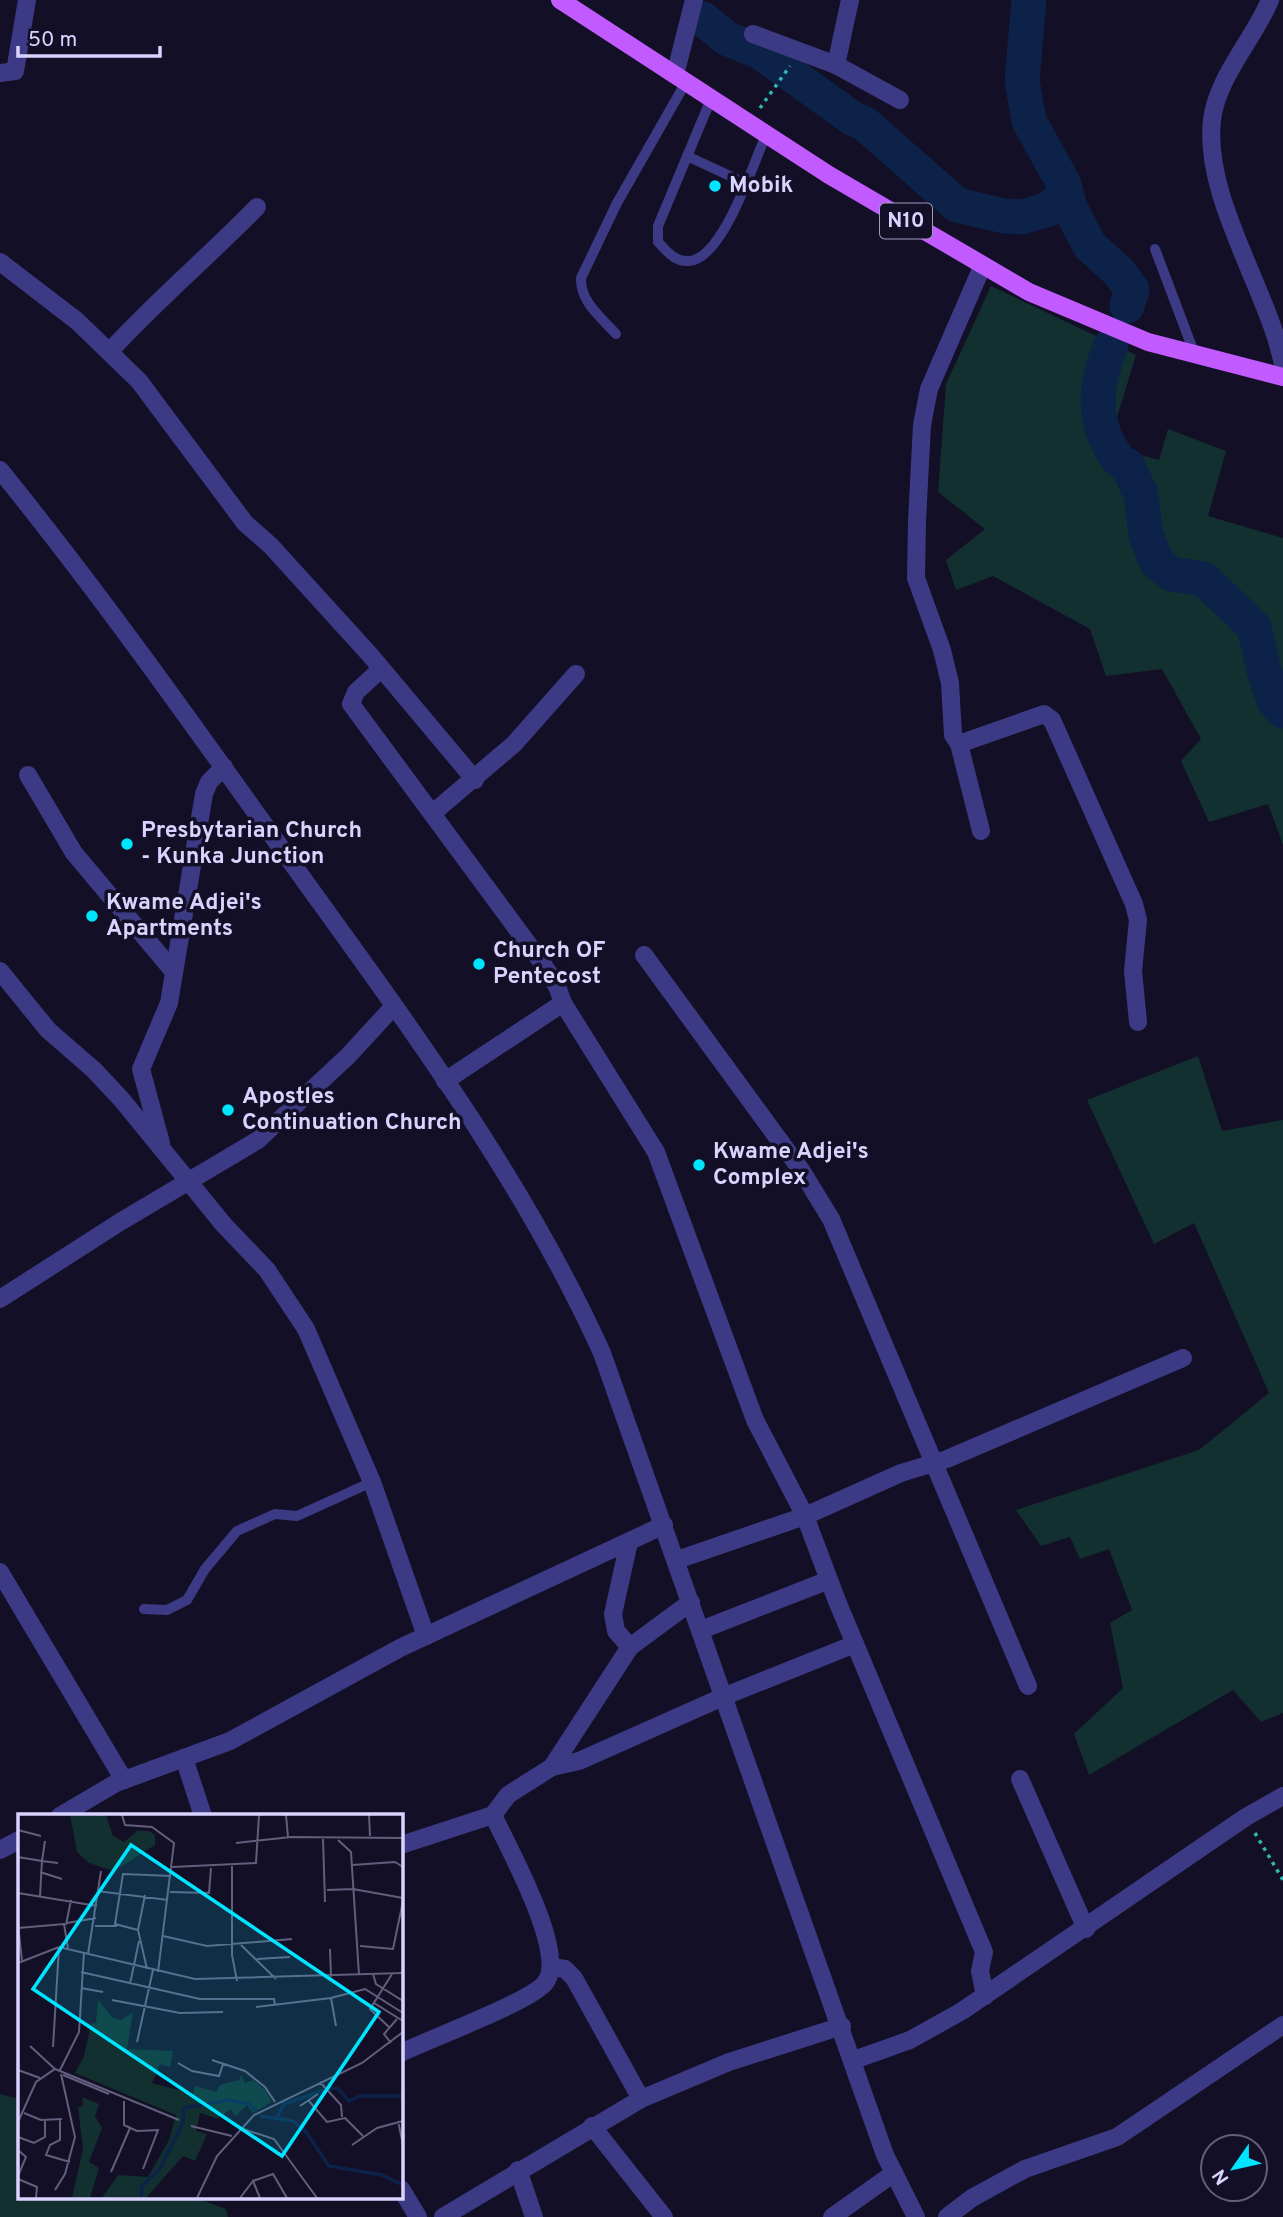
<svg xmlns="http://www.w3.org/2000/svg" width="1283" height="2217" font-family="Overpass,sans-serif">
	<style>
		.green { fill: #12302f }
		.lines { fill: none; stroke-linecap: round; stroke-linejoin: round }
		.river { stroke: #0c2248; stroke-width: 35 }
		.path { stroke: #2fb8b0; stroke-width: 3.5; stroke-dasharray: 3.5 5; stroke-linecap: butt }
		.service { stroke: #3d3a85; stroke-width: 10 }
		.minor { stroke: #3d3a85; stroke-width: 18 }
		.tertiary { stroke: #3d3a85; stroke-width: 18 }
		.primary { stroke: #c25bff; stroke-width: 18 }
		.poi-dot { fill: #00e5ff; stroke: #130f26; stroke-width: 2.5 }
		.labels { text-anchor: middle; dominant-baseline: central; stroke-width: 7; stroke-linejoin: round; paint-order: stroke }
		.shield { fill: #130f26; stroke: #9e99be; stroke-width: 2 }
		.shield-label { font-size: 21px; font-weight: bold; fill: #d9d4ff }
		.poi-label { font-size: 23px; font-weight: bold; fill: #d9d4ff; stroke: #130f26; text-anchor: start }
		.inset-river { fill: none; stroke: #0c2248; stroke-width: 3.5 }
		.inset-road { fill: none; stroke: #625e7d; stroke-width: 2 }
		.view { fill: #00e5ff; fill-opacity: 0.15; stroke: #00e5ff; stroke-width: 3.5 }
		.inset-edge { fill: none; stroke: #d9d4ff; stroke-width: 3.5 }
	</style>
	<rect width="100%" height="100%" fill="#130f26"/>
	<g class="green">
		<polygon points="991,286 1136,355 1114,427 1130,452 1159,460 1168,429 1226,451 1208,516 1283,538 1283,845 1268,804 1209,822 1181,761 1201,739 1162,669 1106,676 1090,629 993,576 956,590 946,560 985,529 938,492 946,384"/>
		<polygon points="1198,1056 1222,1131 1283,1120 1283,1713 1261,1722 1233,1690 1089,1775 1074,1734 1123,1688 1110,1623 1132,1610 1109,1549 1080,1559 1070,1537 1041,1546 1016,1510 1199,1450 1269,1393 1194,1223 1154,1244 1087,1100"/>
		<polygon points="0,2094 19,2099 19,2198 195,2198 226,2209 228,2217 0,2217"/>
	</g>
	<g class="lines">
		<g class="river">
			<polyline points="1029,0 1022,81 1029,121 1064,184 1070,208 1090,246 1118,271 1132,290 1127,306"/>
			<polyline points="703,19 726,38 760,52 852,118 865,124 957,205 1004,216 1022,217 1049,209 1066,192"/>
			<path d="M1111 345C1097 380 1091 412 1110 447 1116 456 1118 462 1128 466L1141 495 1146 535 1157 563 1172 574 1204 579 1254 627 1263 667 1274 701 1283 711"/>
		</g>
		<g class="path">
			<polyline points="760,108 790,66"/>
			<polyline points="1255,1833 1283,1880"/>
		</g>
		<g class="service">
			<path d="M711 99 658 226V242C667 251 674 262 689 261 723 259 753 164 766 135"/>
			<polyline points="687,156 745,183"/>
			<polyline points="1155,249 1195,355"/>
			<path d="M616 334C601 317 580 302 581 278L617 203 686 82"/>
			<polyline points="144,1609 167,1610 187,1600 205,1569 237,1531 275,1514 297,1516 372,1482"/>
		</g>
		<g class="minor">
			<path d="M1270 0C1254 39 1217 77 1212 120 1203 198 1269 291 1283 365"/>
			<polyline points="753,34 836,65 900,100"/>
			<polyline points="836,65 850,0"/>
			<polyline points="0,73 15,71 27,0"/>
			<polyline points="675,75 694,0"/>
			<polyline points="0,262 77,321 139,381 245,523 271,546 371,656 475,780"/>
			<path d="M111 350C157 300 209 256 257 207"/>
			<polyline points="381,669 356,692 351,704 540,960 557,986 563,1003 656,1152 755,1420 805,1516 837,1601 984,1952 980,1971 985,1996"/>
			<polyline points="959,744 1044,714 1052,720 1134,904 1138,920 1133,971 1138,1022"/>
			<polyline points="28,775 74,853 174,972"/>
			<polyline points="434,812 514,744 576,674"/>
			<polyline points="981,831 959,744 953,735 950,683 942,650 916,578 917,521 922,425 929,389 982,267"/>
			<polyline points="644,955 801,1170 831,1219 1028,1686"/>
			<polyline points="0,971 48,1030 94,1070 122,1100 224,1225 267,1270 306,1329 372,1482 426,1636"/>
			<polyline points="445,1081 563,1003"/>
			<polyline points="161,1143 141,1069 169,1003 204,794 209,782 224,767"/>
			<polyline points="0,1299 120,1222 258,1140 348,1056 394,1006"/>
			<polyline points="629,1542 613,1614 616,1631 630,1647"/>
			<polyline points="677,1560 805,1516 901,1473 947,1459 1183,1358"/>
			<polyline points="0,1572 124,1780"/>
			<polyline points="701,1630 829,1580"/>
			<polyline points="184,1758 203,1816"/>
			<polyline points="552,1767 579,1761 725,1696 855,1644"/>
			<polyline points="1020,1779 1086,1929"/>
			<polyline points="60,1816 116,1783 230,1741 400,1648 664,1525"/>
			<polyline points="401,1845 493,1815 508,1795 552,1767 630,1647 691,1602"/>
			<polyline points="0,1850 19,1840"/>
			<polyline points="551,1967 565,1969 574,1978 641,2099"/>
			<path d="M401 2053C429 2039 530 2002 545 1983 569 1956 507 1845 493 1815"/>
			<polyline points="854,2060 910,2040 962,2011 1246,1817 1283,1796"/>
			<polyline points="592,2126 664,2217"/>
			<polyline points="518,2170 534,2217"/>
			<polyline points="401,2189 418,2217"/>
			<polyline points="443,2217 641,2099 729,2062 842,2026"/>
			<polyline points="832,2217 894,2173"/>
			<polyline points="947,2217 972,2198 1025,2169 1117,2137 1283,2025"/>
		</g>
		<path class="tertiary" d="M0 470C107 602 205 742 304 880 413 1031 525 1183 602 1353L885 2155 916 2217"/>
		<polyline class="primary" points="560,0 829,175 1029,292 1148,342 1283,377"/>
	</g>
	<g class="poi-dot">
		<circle cx="715" cy="186" r="7"/>
		<circle cx="127" cy="844" r="7"/>
		<circle cx="92" cy="916" r="7"/>
		<circle cx="479" cy="964" r="7"/>
		<circle cx="228" cy="1110" r="7"/>
		<circle cx="699" cy="1165" r="7"/>
	</g>
	<g class="labels">
		<rect class="shield" x="880" y="203.5" width="52" height="35" rx="5"/>
		<g class="shield-label">
			<text x="906" y="221">N10</text>
		</g>
		<g class="poi-label">
			<text x="729" y="186">Mobik</text>
			<text x="141" y="831">Presbytarian Church<tspan x="141" dy="26">- Kunka Junction</tspan></text>
			<text x="106" y="903">Kwame Adjei's<tspan x="106" dy="26">Apartments</tspan></text>
			<text x="493" y="951">Church OF<tspan x="493" dy="26">Pentecost</tspan></text>
			<text x="242" y="1097">Apostles<tspan x="242" dy="26">Continuation Church</tspan></text>
			<text x="713" y="1152">Kwame Adjei's<tspan x="713" dy="26">Complex</tspan></text>
		</g>
	</g>
	<g transform="translate(18 1814)">
		<rect width="385" height="385" fill="#130f26"/>
		<path d="M52 1H88L95 22 106 28 119 17H131L137 21V31L96 57 71 49 59 38ZM80 186 95 204 103 206 115 198 109 235 155 237 152 253 142 250 134 269 175 280 177 272 198 278 202 271 221 266 223 261 227 269 235 266 247 276 254 288 235 299 229 291 218 302 212 295 200 305 182 299 178 317 189 320 177 347 165 342 128 384H84L100 361 130 363 151 326 158 301 57 259 66 242 73 210 78 209ZM64 283 81 290 77 302 84 314 71 348 81 354 72 384H54L65 335 60 293 65 292Z" fill="#12302f"/>
		<path class="inset-river" d="M310 275 319 274 331 287 342 282H385M242 302 275 307 288 318 311 352 364 361 385 371M259 303 266 290 306 276M123 384 124 372 141 356 165 309 166 294 211 286 232 290 239 297"/>
		<path class="inset-road" d="M104 1 107 11 134 13 156 29 140 158M268 1 270 23M351 1 352 22M0 16 23 22M305 25 307 88M320 26 333 38 341 161M218 29 273 23 385 24M0 43 24 47 27 27M334 51 377 48 385 53M214 52V141L219 167M154 53 238 49 241 1M22 58 44 65M309 76 335 75 385 84M79 77 150 86M152 78 191 79 193 54M0 79 79 92M127 81 120 116 129 155M22 82 24 47 40 49M49 109 78 104M0 110 4 147M48 111 53 86M77 112H99M0 114 46 110 50 134M120 116 97 110 105 60 153 62M145 122 189 132 274 125M223 131 258 165M342 132 375 135 385 87M312 135 313 163M70 140 83 57M239 145 272 143M0 149 41 133 177 165 385 159M63 158 182 185H256L257 191M355 160 358 170 385 187M112 170 121 127M63 174 85 178M313 184 318 212M94 186 162 199 205 198M356 189 385 207M238 193 313 184 347 175 385 199M372 214 352 195 374 160M119 228 135 156M373 229 366 220 379 205M12 232 37 255M35 233 41 133M194 246 227 257 247 273 257 288M160 249 174 257 201 262 205 250M0 256 22 264M42 256 61 218 66 138M45 261 91 280M302 268 323 291 324 303M106 287V311L119 317 140 316 125 355M291 287 309 308 327 304 345 322M282 292 300 280M6 299 23 306 44 305M42 306V326L32 331 28 341 52 348M380 307 385 331M0 308 18 268 37 255 161 306M173 312 214 322M222 314 256 325 299 384M0 323 16 329 27 323V306M334 331 359 314 385 307M0 336 8 343 0 362M93 358 112 314M0 365 19 373 18 384M235 367 255 360 269 384M37 376 47 360 57 323 43 260M179 384 199 342 236 301 344 249 385 218M222 384 235 367 242 384"/>
		<path class="view" d="M113 31 361 198 264 342 15 175Z"/>
		<rect width="385" height="385" class="inset-edge"/>
	</g>
	<g transform="translate(1234 2168) rotate(236)"><circle r="33" fill="#130f26" stroke="#625e7d" stroke-width="2"/>
	<path d="M0-5L12 26L0 18L-12 26Z" fill="#00e5ff"/>
	<text y="-10" font-size="19" font-weight="bold" text-anchor="middle" fill="#d9d4ff">N</text>
	</g>
	<path d="M18 46v10h142v-10" fill="none" stroke="#d9d4ff" stroke-width="3.5"/>
	<text x="28" y="46" font-size="21" fill="#d9d4ff" stroke="#130f26" stroke-width="5" paint-order="stroke">50 m</text>
</svg>
